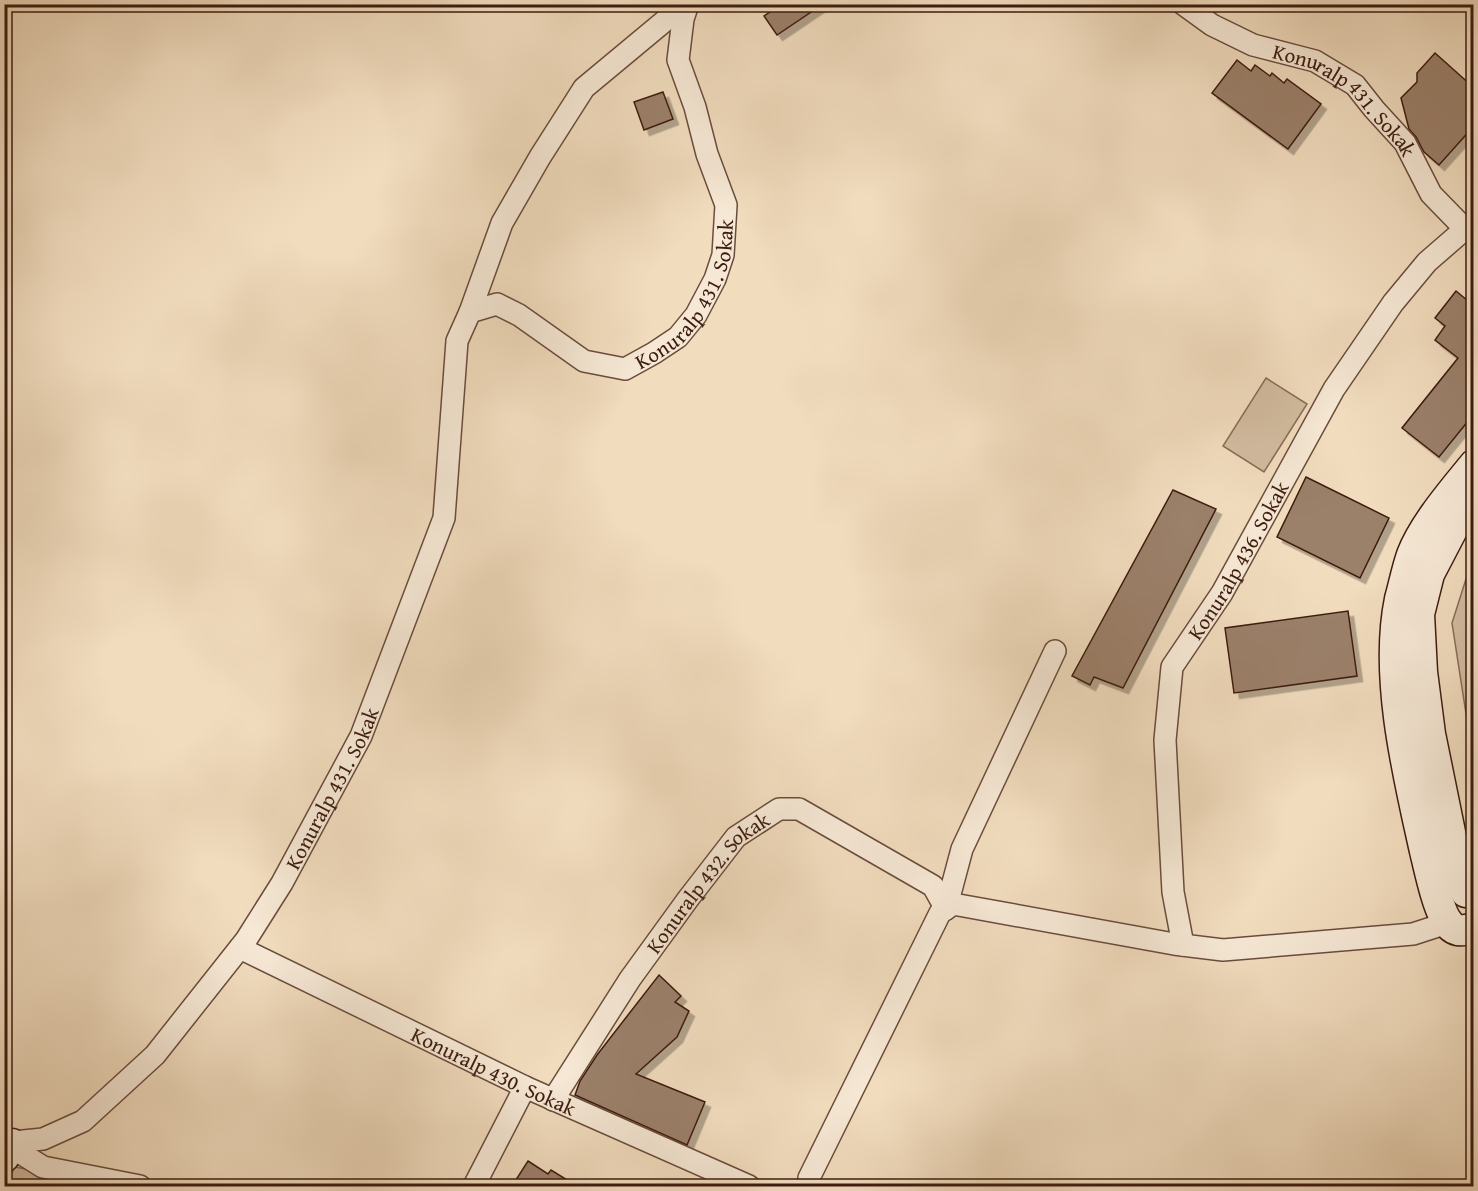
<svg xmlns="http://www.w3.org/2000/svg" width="1478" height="1191" font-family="'Gentium Book Plus',serif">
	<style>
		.green { fill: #d2bba0; stroke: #886c58; stroke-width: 1.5 }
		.building { fill: #9b806a; stroke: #3d1c10; stroke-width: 1.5; filter: url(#shadow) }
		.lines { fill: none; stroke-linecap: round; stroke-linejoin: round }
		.street-casing { stroke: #6a4c3c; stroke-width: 24 }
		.secondary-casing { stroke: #3d1c10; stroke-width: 33 }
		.street { stroke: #f6e8d5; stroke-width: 21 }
		.secondary { stroke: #f6e8d5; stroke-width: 30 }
		.labels { text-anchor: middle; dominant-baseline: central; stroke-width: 4.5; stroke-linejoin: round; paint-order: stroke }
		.street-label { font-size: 21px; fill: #3d1c10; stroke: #f6e8d5 }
	</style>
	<defs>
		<filter id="shadow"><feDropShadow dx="5.5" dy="5.5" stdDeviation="0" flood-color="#0004"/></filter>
	</defs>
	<rect width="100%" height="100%" fill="#f1dcbe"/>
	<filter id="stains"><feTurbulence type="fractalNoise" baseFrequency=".00333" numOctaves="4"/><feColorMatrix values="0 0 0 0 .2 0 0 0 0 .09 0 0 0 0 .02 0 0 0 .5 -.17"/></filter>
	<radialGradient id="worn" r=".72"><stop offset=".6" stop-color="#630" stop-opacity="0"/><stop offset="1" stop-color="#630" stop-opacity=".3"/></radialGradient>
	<g class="green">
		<polygon points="1266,378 1307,404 1264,472 1223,446"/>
		<polygon points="1473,557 1473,759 1452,623"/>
		<polygon points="15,1167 120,1186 5,1186"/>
	</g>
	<g class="building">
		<polygon points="782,4 823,4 777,35 764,16"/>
		<polygon points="1435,53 1473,87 1473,127 1439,165 1424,152 1416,137 1409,129 1401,98 1417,82 1417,73"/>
		<polygon points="1237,60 1251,71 1255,65 1270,76 1272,73 1284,83 1287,79 1321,104 1288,149 1212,93"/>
		<polygon points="663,92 673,119 644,130 634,102"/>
		<polygon points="1456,291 1473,305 1473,415 1439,457 1402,428 1458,358 1435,340 1445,326 1435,318"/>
		<polygon points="1306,477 1389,518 1360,578 1277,537"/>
		<polygon points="1173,490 1216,509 1123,688 1094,677 1090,685 1072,676"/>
		<polygon points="1348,611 1357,676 1234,693 1225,628"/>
		<polygon points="659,975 681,996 675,1002 689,1011 677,1037 636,1074 705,1102 687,1145 575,1095 580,1081 597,1055"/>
		<polygon points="528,1161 548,1174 551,1170 577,1186 512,1186"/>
	</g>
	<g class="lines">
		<defs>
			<g id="street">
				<path id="s1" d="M1183 4 1212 25 1253 45 1315 61 1355 85 1374 109 1405 143 1431 194 1465 229 1474 235"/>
				<polyline points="470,312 502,223 540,157 584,88 685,4"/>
				<polyline points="946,909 962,849 1055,651"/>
				<path id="s2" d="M1183 945 1173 892 1165 740 1172 667 1222 593 1334 389 1393 303 1427 262 1465 229"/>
				<path id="s3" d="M240 948 525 1087 749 1186"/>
				<path id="s4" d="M553 1100 630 979 688 899 736 837 779 809H799L933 886 946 909"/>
				<path id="s5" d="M4 1143 43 1139 83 1121 155 1055 246 940 282 883 361 736 444 518 457 341 470 312 497 304 519 315 584 361 625 369 654 353 678 337 696 315 715 279 723 255 726 205 707 154 695 107 678 60 683 19 688 4"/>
				<polyline points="11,1147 43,1167 140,1186"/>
				<polyline points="474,1186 525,1087"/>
				<polyline points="810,1186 809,1178 940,913 953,904 1174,944 1223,950 1413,934 1447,923"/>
			</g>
			<g id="secondary">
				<path d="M1474 465C1453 491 1424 524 1412 555 1407 569 1404 585 1400 599 1384 676 1408 775 1425 851 1429 867 1438 912 1449 924 1455 932 1465 931 1474 928"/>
				<polyline points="1466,892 1455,857 1430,734 1422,672 1419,614 1429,574 1454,526 1474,501"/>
				<polyline points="4,1157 12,1144"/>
			</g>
		</defs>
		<use href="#street" class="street-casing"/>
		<use href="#secondary" class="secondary-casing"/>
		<use href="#street" class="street"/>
		<use href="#secondary" class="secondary"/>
	</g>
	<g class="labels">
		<g class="street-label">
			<text stroke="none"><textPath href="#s1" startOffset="192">Konuralp 431. Sokak</textPath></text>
			<text stroke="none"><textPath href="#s5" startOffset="1281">Konuralp 431. Sokak</textPath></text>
			<text stroke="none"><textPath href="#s2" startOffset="405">Konuralp 436. Sokak</textPath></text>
			<text stroke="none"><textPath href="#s5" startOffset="502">Konuralp 431. Sokak</textPath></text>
			<text stroke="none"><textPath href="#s4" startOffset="268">Konuralp 432. Sokak</textPath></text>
			<text stroke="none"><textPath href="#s3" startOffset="282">Konuralp 430. Sokak</textPath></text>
		</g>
	</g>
	<rect width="1478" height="1191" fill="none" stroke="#f1dcbe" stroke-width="24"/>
	<rect x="6" y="6" width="1466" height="1179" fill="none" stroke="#3d1c10" stroke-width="3"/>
	<rect x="12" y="12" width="1454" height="1167" fill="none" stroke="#3d1c10" stroke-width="1.5"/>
	<rect width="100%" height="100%" filter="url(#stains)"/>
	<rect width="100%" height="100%" fill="url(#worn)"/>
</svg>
